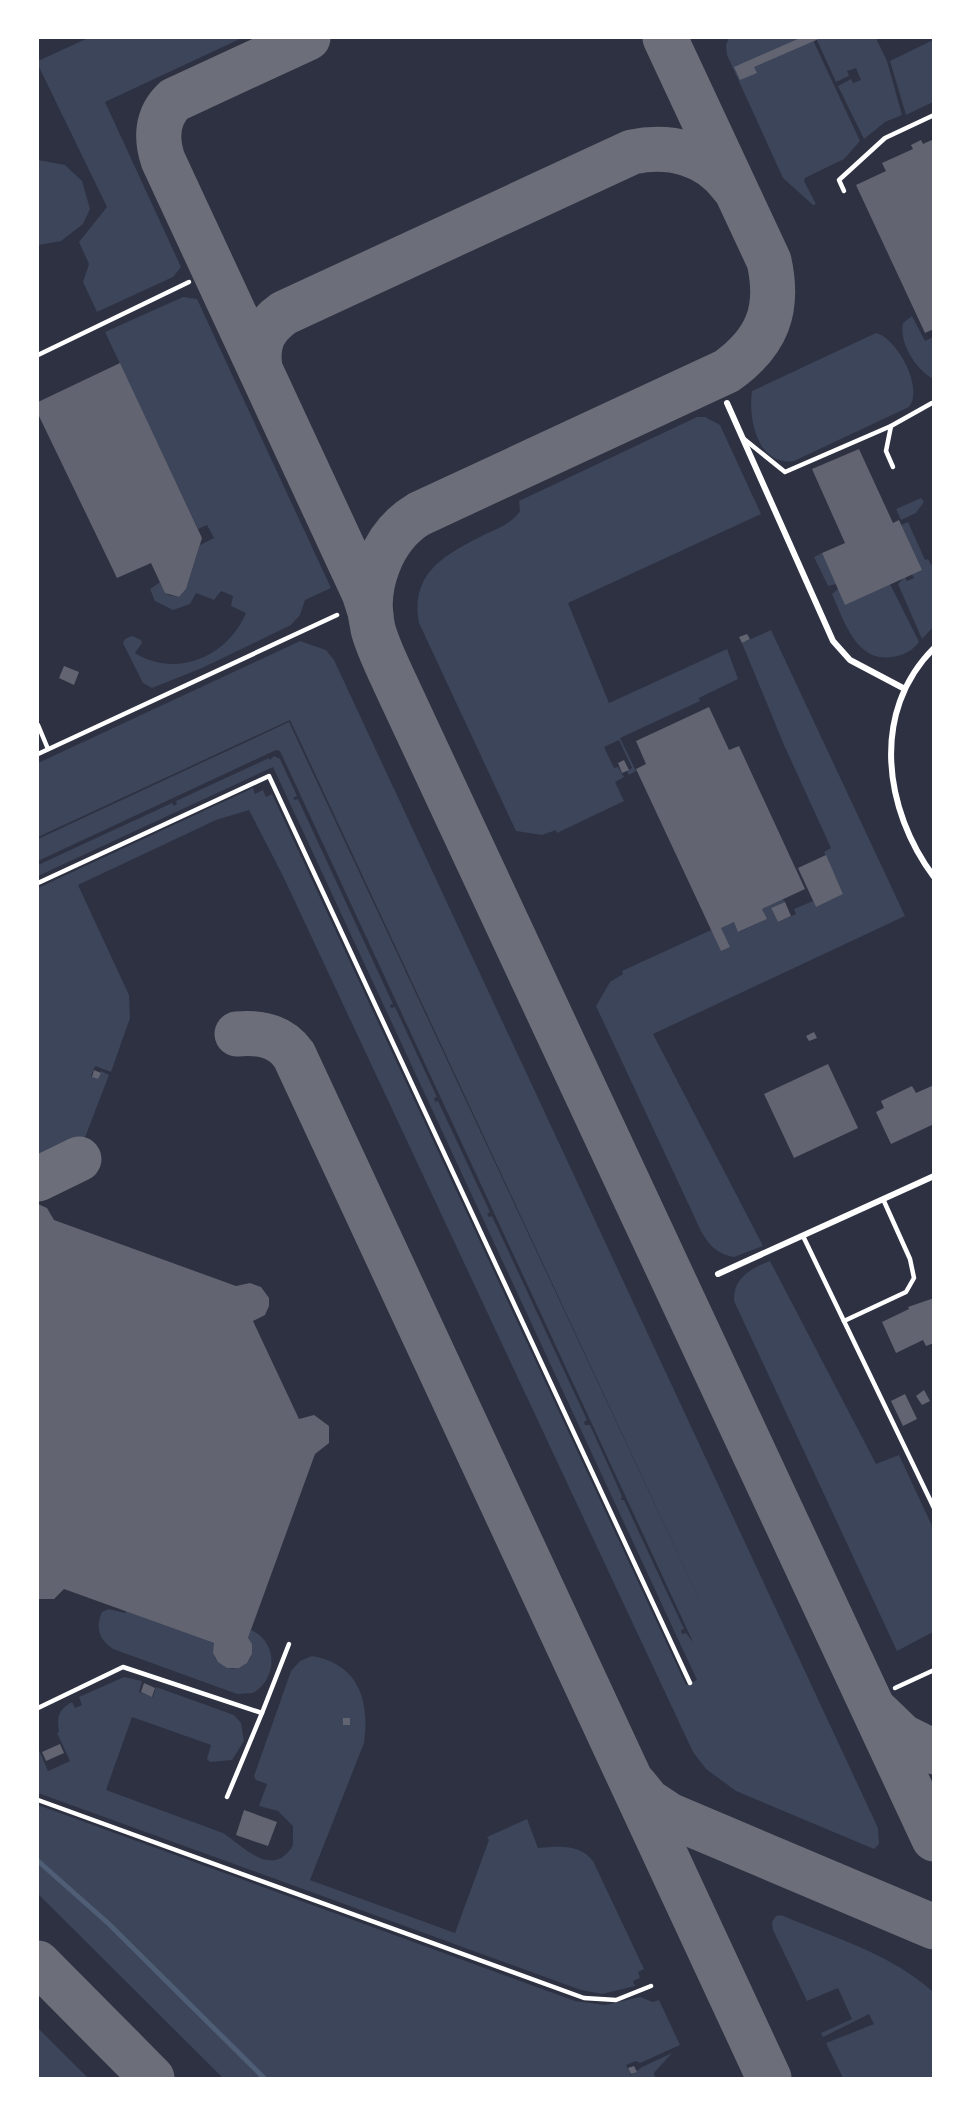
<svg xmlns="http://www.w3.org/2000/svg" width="971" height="2116" font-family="'DejaVu Sans',sans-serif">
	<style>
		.green { fill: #3c4559 }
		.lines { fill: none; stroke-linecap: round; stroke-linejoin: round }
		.stream { stroke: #4f5d75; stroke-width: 5 }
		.taxiway { stroke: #6c6f7a; stroke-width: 45 }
		.building { fill: #626471 }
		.service { stroke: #fff; stroke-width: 4.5 }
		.minor { stroke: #fff; stroke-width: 6 }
	</style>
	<rect width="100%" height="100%" fill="#2d3142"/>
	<g class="green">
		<polygon points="88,38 242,38 105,102 181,267 173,277 97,312 83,282 89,264 79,242 107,207 38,65 38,61"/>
		<polygon points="729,38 812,38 860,141 844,159 805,178 804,181 816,204 813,205 783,178 727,55 726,45"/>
		<polygon points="816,38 876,38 887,61 902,115 885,122 864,139 838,86 851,79 853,83 861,80 856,68 847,71 849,76 836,82"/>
		<polygon points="933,40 933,102 906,115 890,61"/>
		<polygon points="38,160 65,165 82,181 90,209 83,224 61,241 39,245"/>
		<path d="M183 297 197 299 331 588 305 600 300 615 291 625 202 668 152 688 143 683 123 643 125 639 132 636 141 640 142 643 135 653C177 679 228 656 246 613L231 606 233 596 221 591 214 600 196 593 190 604 173 610 155 601 150 589 160 582 168 595 179 597 186 589 200 545 214 538 207 525 198 529 105 332Z"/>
		<path d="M912 316 925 341 933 337V379C916 369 899 344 903 323Z"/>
		<path d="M876 333C897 338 924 388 909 407L794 461C757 467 748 418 752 391Z"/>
		<path d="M697 417H705L720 425 761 514 568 603 609 703 727 649 738 679 699 698 700 701 620 738 636 771 629 775 627 771 632 768 619 740 604 747 614 768 618 767 624 777 615 782 624 801 557 833 556 830 542 835 516 831 419 623C409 570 450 552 490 532 501 527 513 522 520 511L519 501Z"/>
		<polygon points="921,498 924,502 916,513 901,520 896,509"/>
		<polygon points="908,522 925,560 928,559 931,565 933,564 933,627 922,639 898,584 905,577 907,581 914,578 912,574 921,570 901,525"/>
		<polygon points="822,553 836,584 828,586 814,557"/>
		<path d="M890 584 919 642C912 651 903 656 891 657 856 663 843 618 832 594L838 589Z"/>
		<path d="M771 630 905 916 653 1034 763 1246 734 1257C718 1255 708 1244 701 1231L596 1006 610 982 623 974 622 971 711 930 734 922 739 932 766 919 762 909 783 899 785 902 771 908 778 922 796 914 794 909 813 901 816 906 843 894 824 852 831 848 784 745 742 643Z"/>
		<polygon points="300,641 326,650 334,660 878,1828 879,1844 874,1849 736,1791 706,1769 693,1752 283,876 249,810 216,820 78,885 129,995 130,1018 111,1072 95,1066 91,1076 98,1079 101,1071 109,1075 84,1140 38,1165 38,888 253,788 255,794 263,790 266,797 272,794 686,1685 697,1680 273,767 38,876 38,865 172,803 174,806 177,804 176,801 269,758 270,760 274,756 280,759 297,796 293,798 295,800 298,799 393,1004 390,1005 391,1008 395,1007 437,1097 434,1098 435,1102 438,1101 490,1212 487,1214 489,1217 492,1216 587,1420 584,1422 585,1425 590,1425 622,1496 621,1500 624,1500 684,1629 681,1630 682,1634 686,1633 693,1642 280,751 276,750 38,861 38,839 289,722 714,1631 290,720 38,837 38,763"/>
		<path d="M770 1261 876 1464 899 1455 933 1528V1632L897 1651 734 1301C733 1278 751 1268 770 1261Z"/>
		<path d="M109 1609 125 1613 126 1611 214 1643 215 1658 227 1668C239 1670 248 1665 252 1654L248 1638 251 1630C278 1641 278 1679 253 1693L237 1694 113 1649C99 1640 95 1627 102 1612Z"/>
		<path d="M312 1656C359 1664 370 1701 364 1743L310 1880 455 1933 489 1840 487 1837 527 1819 538 1848C557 1846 581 1844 593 1861L644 1969 638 1972 640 1978 633 1981 635 1986 602 1994 581 1990 38 1793V1748L48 1771 70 1761 57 1733 59 1732C57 1719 57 1710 72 1702L75 1708 82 1705 79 1697 124 1677 142 1681 139 1692 153 1697 156 1687 234 1715 241 1723 244 1741 232 1760 210 1762 207 1759 211 1745 132 1717 106 1790 223 1833C243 1846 273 1880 293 1845V1826L278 1811 259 1806 267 1784 256 1780 254 1776 291 1671 300 1661Z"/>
		<polygon points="38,1805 575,2001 605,2005 640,1997 653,2002 659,2000 680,2045 640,2063 636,2061 626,2065 631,2075 642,2067 672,2053 654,2073 655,2078 223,2078 38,1894"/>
		<path d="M781 1915C832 1937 892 1954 933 1992V2078H843L826 2043 874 2024 869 2014 823 2037 821 2033 852 2019 838 1988 807 2001 773 1930 772 1922 776 1916Z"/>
		<polygon points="38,2028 88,2078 38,2078"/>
	</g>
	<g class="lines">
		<polyline class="stream" points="38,1861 109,1924 264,2078"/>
		<g class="taxiway">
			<path d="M308 38 174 100C156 117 156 139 163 160L364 593 371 615"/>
			<path d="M665 38 769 261C780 310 767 342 727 371L419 514C382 536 363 587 373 629 378 648 388 667 396 685L934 1839"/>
			<path d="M260 368C256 343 264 327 284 313L632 152C669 144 709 153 732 186"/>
			<path d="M237 1034C259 1032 280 1035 294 1055L769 2078"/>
			<polyline points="38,1179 79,1159"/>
			<polyline points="876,1711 902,1736 934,1752"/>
			<polyline points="635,1785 648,1801 669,1815 934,1927"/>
			<polyline points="38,1963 152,2078"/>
		</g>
	</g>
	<g class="building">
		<polygon points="800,38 821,38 754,67 757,73 740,80 734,67"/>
		<polygon points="934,139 934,329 925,333 856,185 886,171 882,163 913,149 911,145 921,140 923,144"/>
		<polygon points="120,363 202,538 186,589 179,597 165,593 151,563 117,578 38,414 38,402"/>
		<polygon points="859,449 893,523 899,520 922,570 845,605 822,553 845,543 812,469"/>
		<polygon points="747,634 750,639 742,643 739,637"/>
		<polygon points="64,666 79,672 74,685 59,678"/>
		<polygon points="709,707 729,750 739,746 805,889 762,909 767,919 738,932 734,922 721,928 730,947 721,951 636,769 646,764 636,741"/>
		<polygon points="624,760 629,770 622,773 618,763"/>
		<polygon points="826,855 843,894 816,907 798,868"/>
		<polygon points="785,902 791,916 778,922 771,908"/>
		<polygon points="814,1032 817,1038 809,1041 806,1036"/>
		<polygon points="828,1064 858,1128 794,1158 764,1094"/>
		<polygon points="94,1070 101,1073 98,1079 92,1077"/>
		<polygon points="934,1085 934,1124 891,1144 876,1112 884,1108 881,1101 912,1086 916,1093"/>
		<polygon points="38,1204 47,1208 54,1220 236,1286 250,1283 261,1287 269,1298 269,1306 265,1315 253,1321 299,1419 314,1415 329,1426 329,1443 315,1454 248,1638 252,1644 252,1654 247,1663 239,1668 227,1668 218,1662 213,1653 214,1643 64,1589 54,1599 38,1599"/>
		<polygon points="934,1298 934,1343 926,1346 923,1340 896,1353 882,1322 909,1309 908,1307"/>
		<polygon points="924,1390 930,1401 922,1405 916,1396"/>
		<polygon points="905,1394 917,1419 903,1426 891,1401"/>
		<polygon points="144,1683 155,1688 152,1697 141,1692"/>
		<rect x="343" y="1718" width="7" height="7"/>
		<polygon points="60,1744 64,1753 46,1761 42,1752"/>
		<polygon points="244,1810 277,1822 268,1846 236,1835"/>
		<polygon points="634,2066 637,2072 631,2074 628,2068"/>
	</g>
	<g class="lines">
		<g class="service">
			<polyline points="844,191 839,180 885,138 934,115"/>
			<polyline points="38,355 189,282"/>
			<polyline points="744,439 785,472 891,426"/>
			<polyline points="893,467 886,451 891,426 932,403"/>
			<polyline points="38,725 48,749"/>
			<polyline points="38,754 337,615"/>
			<polyline points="38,883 269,776 690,1683"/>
			<polyline points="803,1236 934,1508"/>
			<polyline points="844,1321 906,1292 914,1278 910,1259 883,1199"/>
			<polyline points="895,1688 934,1670"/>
			<polyline points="38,1708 123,1667 262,1713 227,1797"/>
			<polyline points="262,1713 289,1644"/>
			<polyline points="38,1800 584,1998 616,2000 651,1986"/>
		</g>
		<g class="minor">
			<polyline points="727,403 833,641 850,660 903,688"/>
			<path d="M934 648C870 712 884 810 934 877"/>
			<polyline points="718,1274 934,1176"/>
		</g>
	</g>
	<rect width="971" height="2116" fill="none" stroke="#ffffff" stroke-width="78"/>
</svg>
